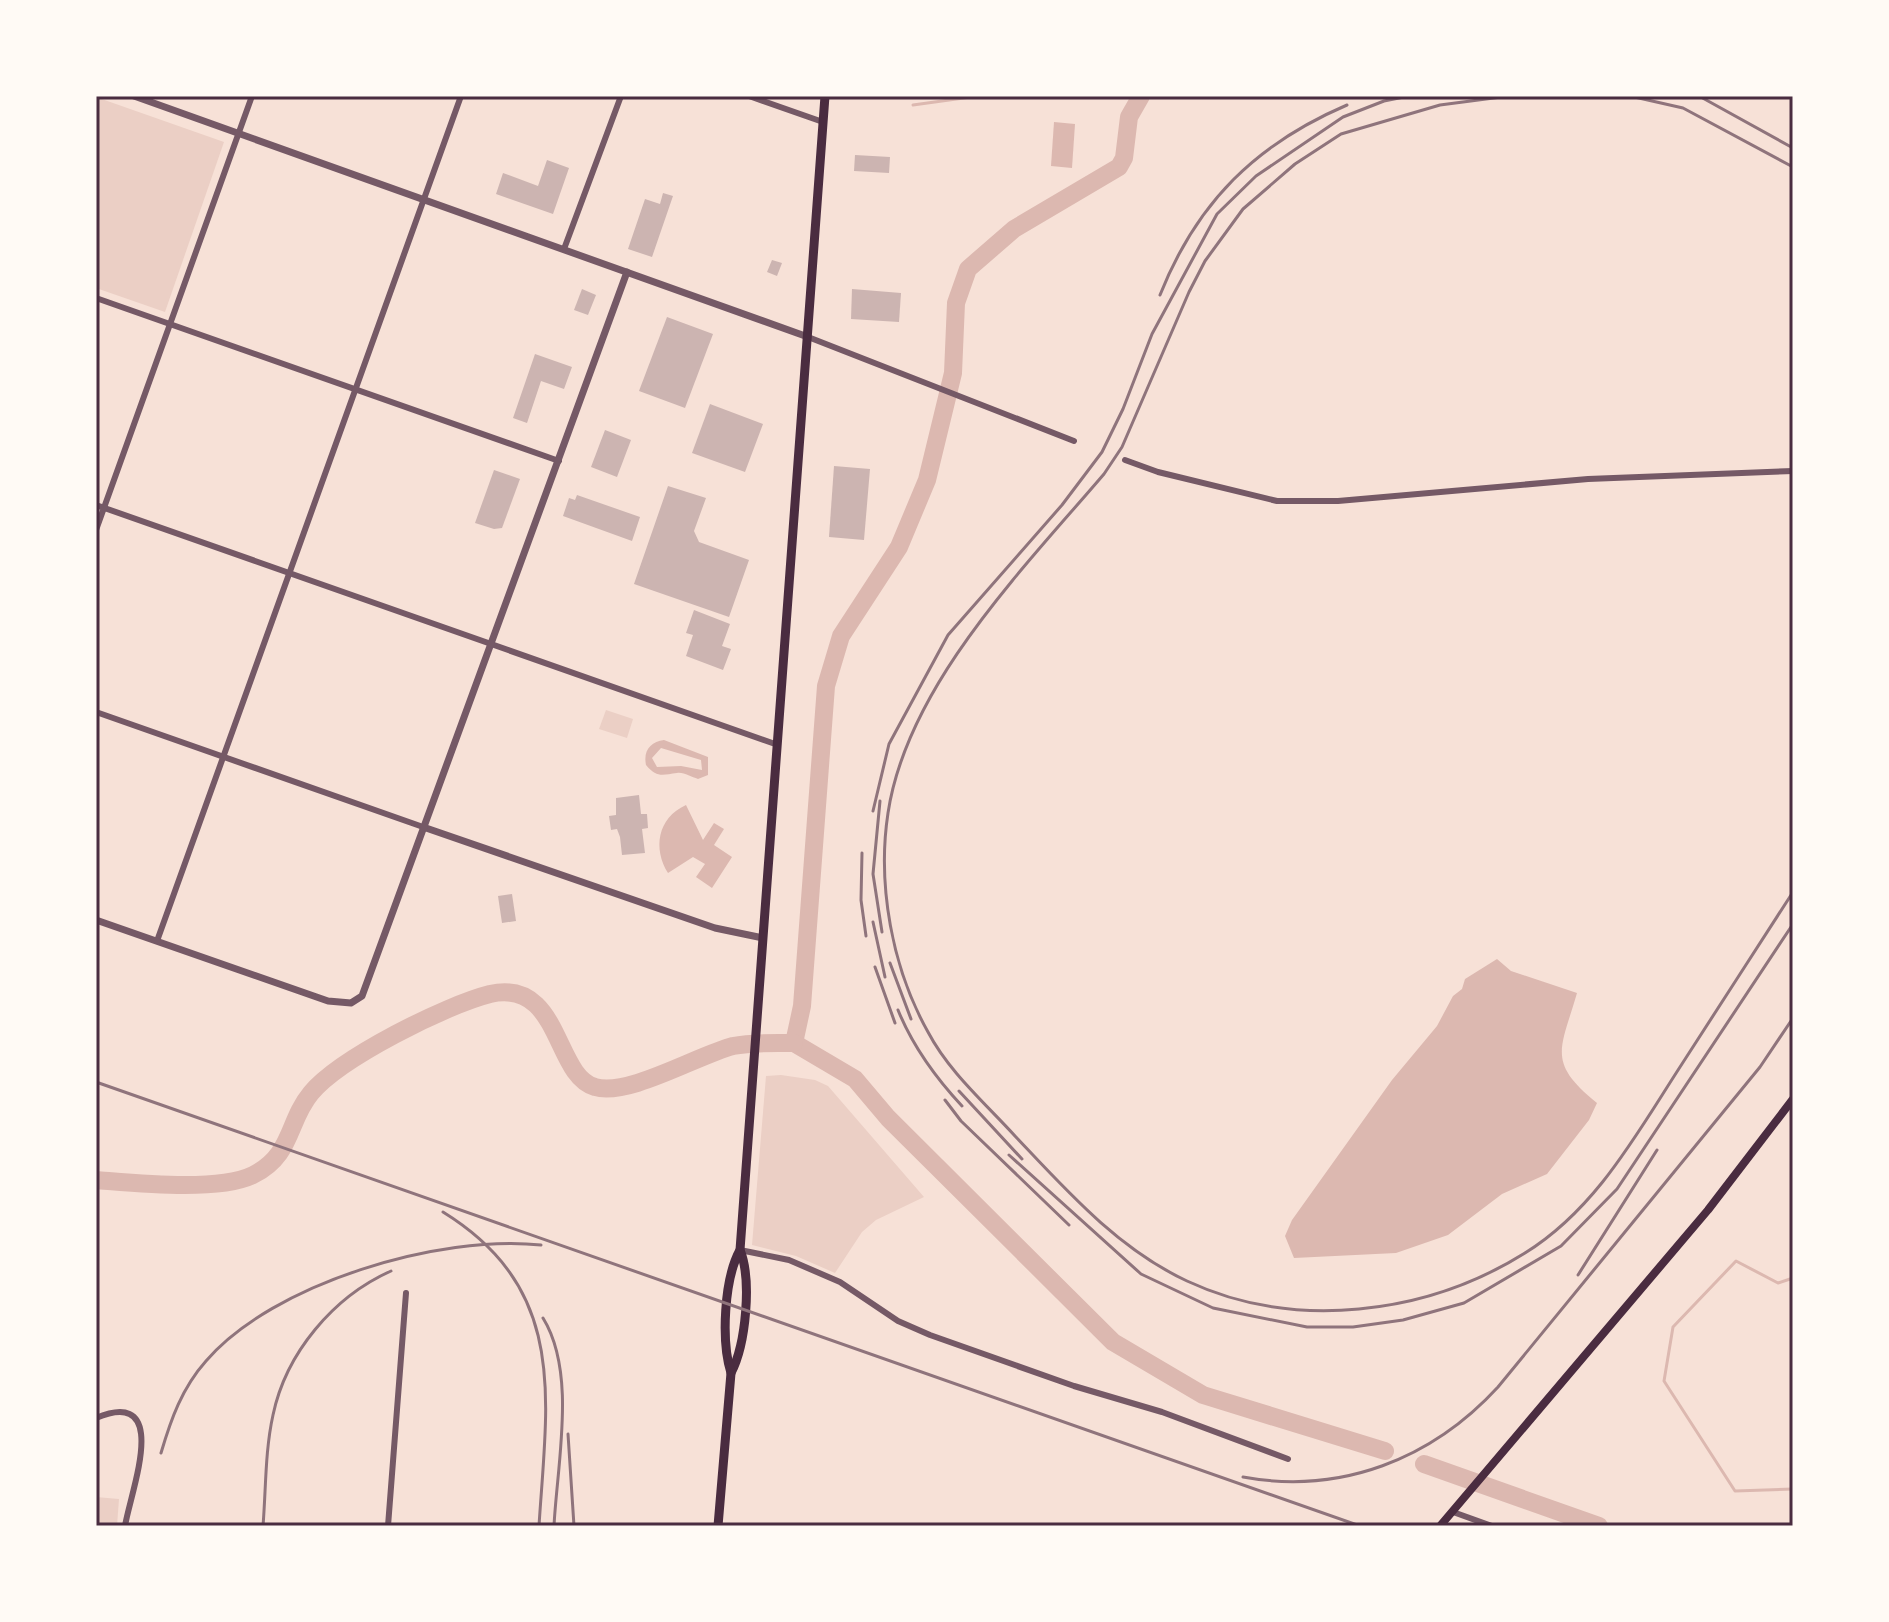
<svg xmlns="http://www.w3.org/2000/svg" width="1889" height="1622" font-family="Commissioner,sans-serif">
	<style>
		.green { fill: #ebcfc5 }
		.water { fill: #dcb8b0; fill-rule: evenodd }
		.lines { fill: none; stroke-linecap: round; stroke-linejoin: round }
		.stream { stroke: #dcb8b0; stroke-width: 3 }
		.river { stroke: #dcb8b0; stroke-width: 18 }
		.building { fill: #ccb4b1 }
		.minor { stroke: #755966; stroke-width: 6 }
		.tertiary { stroke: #755966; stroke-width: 7 }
		.secondary { stroke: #4a2c40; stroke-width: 8 }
		.primary { stroke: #4a2c40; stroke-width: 9 }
		.rail { stroke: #8f747c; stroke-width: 3 }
		.neatline { fill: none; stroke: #4a2c40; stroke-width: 3 }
	</style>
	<rect width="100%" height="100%" fill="#f7e1d7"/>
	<g class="green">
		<polygon points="96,97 224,142 165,312 96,288"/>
		<polygon points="606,710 633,719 627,738 599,729"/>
		<polygon points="781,1075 815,1080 828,1086 924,1197 876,1220 862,1232 835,1273 796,1256 752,1245 766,1076"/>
		<polygon points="96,1497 119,1499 117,1526 96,1526"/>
	</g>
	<g class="water">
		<polygon points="1054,122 1075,124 1072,168 1051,166"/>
		<path d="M664 740 708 757V775L698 779C691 777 684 772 677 773 662 775 657 778 646 765 643 750 651 742 664 740ZM661 748 701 760 702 770 681 766 657 767 652 758Z"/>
		<path d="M686 805 703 840 714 823 724 829 714 845 732 857 712 888 696 877 705 864 693 857 668 873C653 849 657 818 686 805Z"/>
		<path d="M1497 959 1511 971 1577 993C1561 1049 1546 1062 1597 1103L1589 1120 1547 1174 1502 1194 1448 1235 1396 1253 1294 1258 1285 1236 1292 1220 1392 1080 1437 1026 1453 996 1462 989 1465 979Z"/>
	</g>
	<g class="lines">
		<g class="stream">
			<polyline points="913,105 978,96"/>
			<polyline points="1793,1278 1778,1283 1736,1261 1673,1327 1664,1381 1735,1491 1793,1489"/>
		</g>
		<g class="river">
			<polyline points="794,1043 802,1006 826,686 841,636 899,547 927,480 953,373 956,303 968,269 1014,229 1119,167 1124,158 1129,117 1141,96"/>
			<polyline points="794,1043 855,1079 888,1118 1113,1342 1203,1395 1385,1451"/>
			<path d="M96 1180C135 1183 218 1192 253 1175 293 1155 287 1122 311 1093 340 1058 446 1005 490 994 561 978 554 1076 595 1087 628 1097 698 1055 733 1046 753 1042 774 1043 794 1043"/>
			<polyline points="1424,1464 1599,1526"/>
		</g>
	</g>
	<g class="building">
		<polygon points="855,155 890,157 889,173 854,171"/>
		<polygon points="547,160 569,168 553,214 496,194 503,173 538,186"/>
		<polygon points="663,193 673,196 652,257 628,249 645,199 660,204"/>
		<polygon points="772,260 782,263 777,276 767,272"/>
		<polygon points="582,289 596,295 588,315 574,310"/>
		<polygon points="852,289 901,293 899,322 851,319"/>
		<polygon points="667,317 713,334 685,408 639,391"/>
		<polygon points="535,354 572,367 564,389 541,381 527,423 513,418"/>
		<polygon points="710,404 763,424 745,472 692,453"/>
		<polygon points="605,430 631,440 617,477 591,467"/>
		<polygon points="834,466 870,469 864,540 829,537"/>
		<polygon points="494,470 520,479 502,528 494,529 475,523"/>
		<polygon points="668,486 706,498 694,531 699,542 749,560 729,617 634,584"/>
		<polygon points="577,495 640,517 632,541 563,516 569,498 575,500"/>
		<polygon points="694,610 730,624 722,646 731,649 723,670 686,656 693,635 686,633"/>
		<polygon points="639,795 641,814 647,814 648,828 642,829 645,853 622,855 620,837 617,829 611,830 609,816 616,815 616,798"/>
		<polygon points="512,894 516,921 502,923 498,896"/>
	</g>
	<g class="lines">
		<g class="minor">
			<polyline points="749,96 823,122"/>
			<polyline points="564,249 621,96"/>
			<polyline points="96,298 559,461"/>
			<polyline points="808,337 1074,441"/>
			<polyline points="1125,460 1158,472 1277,501 1338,501 1588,479 1793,471"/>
			<polyline points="96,505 778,745"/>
			<polyline points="96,530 252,96"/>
			<polyline points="96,712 426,828"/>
			<polyline points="157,941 461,96"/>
			<polyline points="740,1250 789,1260 840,1282 898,1321 930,1335 1074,1386 1162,1412 1288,1459"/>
			<path d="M96 1418C173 1386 130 1493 125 1526"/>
			<polyline points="1453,1512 1492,1526"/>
			<polyline points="388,1526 406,1293"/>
		</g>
		<g class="tertiary">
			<polyline points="134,96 808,337"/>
			<polyline points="426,828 715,928 763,938"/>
			<polyline points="96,920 328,1001 351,1003 362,996 627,272"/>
		</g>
		<polyline class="secondary" points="1440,1526 1708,1210 1793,1099"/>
		<g class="primary">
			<path d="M731 1373C746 1344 752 1280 740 1250"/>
			<path d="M718 1526 731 1373C721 1341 724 1279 740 1250L825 96"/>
		</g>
		<g class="rail">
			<path d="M1509 96 1440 105 1341 134 1295 164 1243 209 1205 261 1189 292 1122 447 1104 474C1023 569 907 686 888 813 877 885 892 968 928 1032 949 1072 985 1103 1015 1136 1066 1190 1118 1249 1187 1281 1294 1331 1426 1315 1525 1253 1596 1209 1636 1135 1680 1067 1718 1009 1755 950 1793 892"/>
			<polyline points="1630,96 1683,108 1793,167"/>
			<polyline points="1699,96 1793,148"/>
			<path d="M1160 295C1197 202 1256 144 1347 105"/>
			<polyline points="880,801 873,874 882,932"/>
			<polyline points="873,811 889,744 948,635 1062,505 1102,452 1123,409 1152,334 1217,214 1256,176 1343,117 1384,101 1409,96"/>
			<polyline points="862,853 861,900 866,936"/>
			<polyline points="873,922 885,977"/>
			<polyline points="890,963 911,1019"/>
			<polyline points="875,967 895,1023"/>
			<path d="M898 1010C913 1047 935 1077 962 1106"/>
			<polyline points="96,1082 1360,1526"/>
			<polyline points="959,1091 1022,1159"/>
			<polyline points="945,1100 961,1121 1069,1225"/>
			<polyline points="1009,1155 1141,1274 1213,1308 1307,1327 1353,1327 1403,1320 1464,1303 1561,1246 1617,1189 1793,924"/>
			<path d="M443 1212C569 1290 547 1399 539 1526"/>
			<polyline points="1578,1275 1657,1150"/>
			<path d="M543 1318C577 1373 557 1464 554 1526"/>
			<polyline points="568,1434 574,1526"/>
			<path d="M161 1453C171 1419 182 1388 206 1361 273 1283 440 1234 541 1245"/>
			<path d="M1243 1477C1341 1495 1432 1459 1498 1387L1760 1067 1793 1018"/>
			<path d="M263 1526C266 1489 265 1451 273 1415 286 1353 333 1297 391 1271"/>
		</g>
	</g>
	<rect width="1889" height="1622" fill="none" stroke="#fffaf5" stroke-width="196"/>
	<rect x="98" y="98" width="1693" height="1426" class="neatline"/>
</svg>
